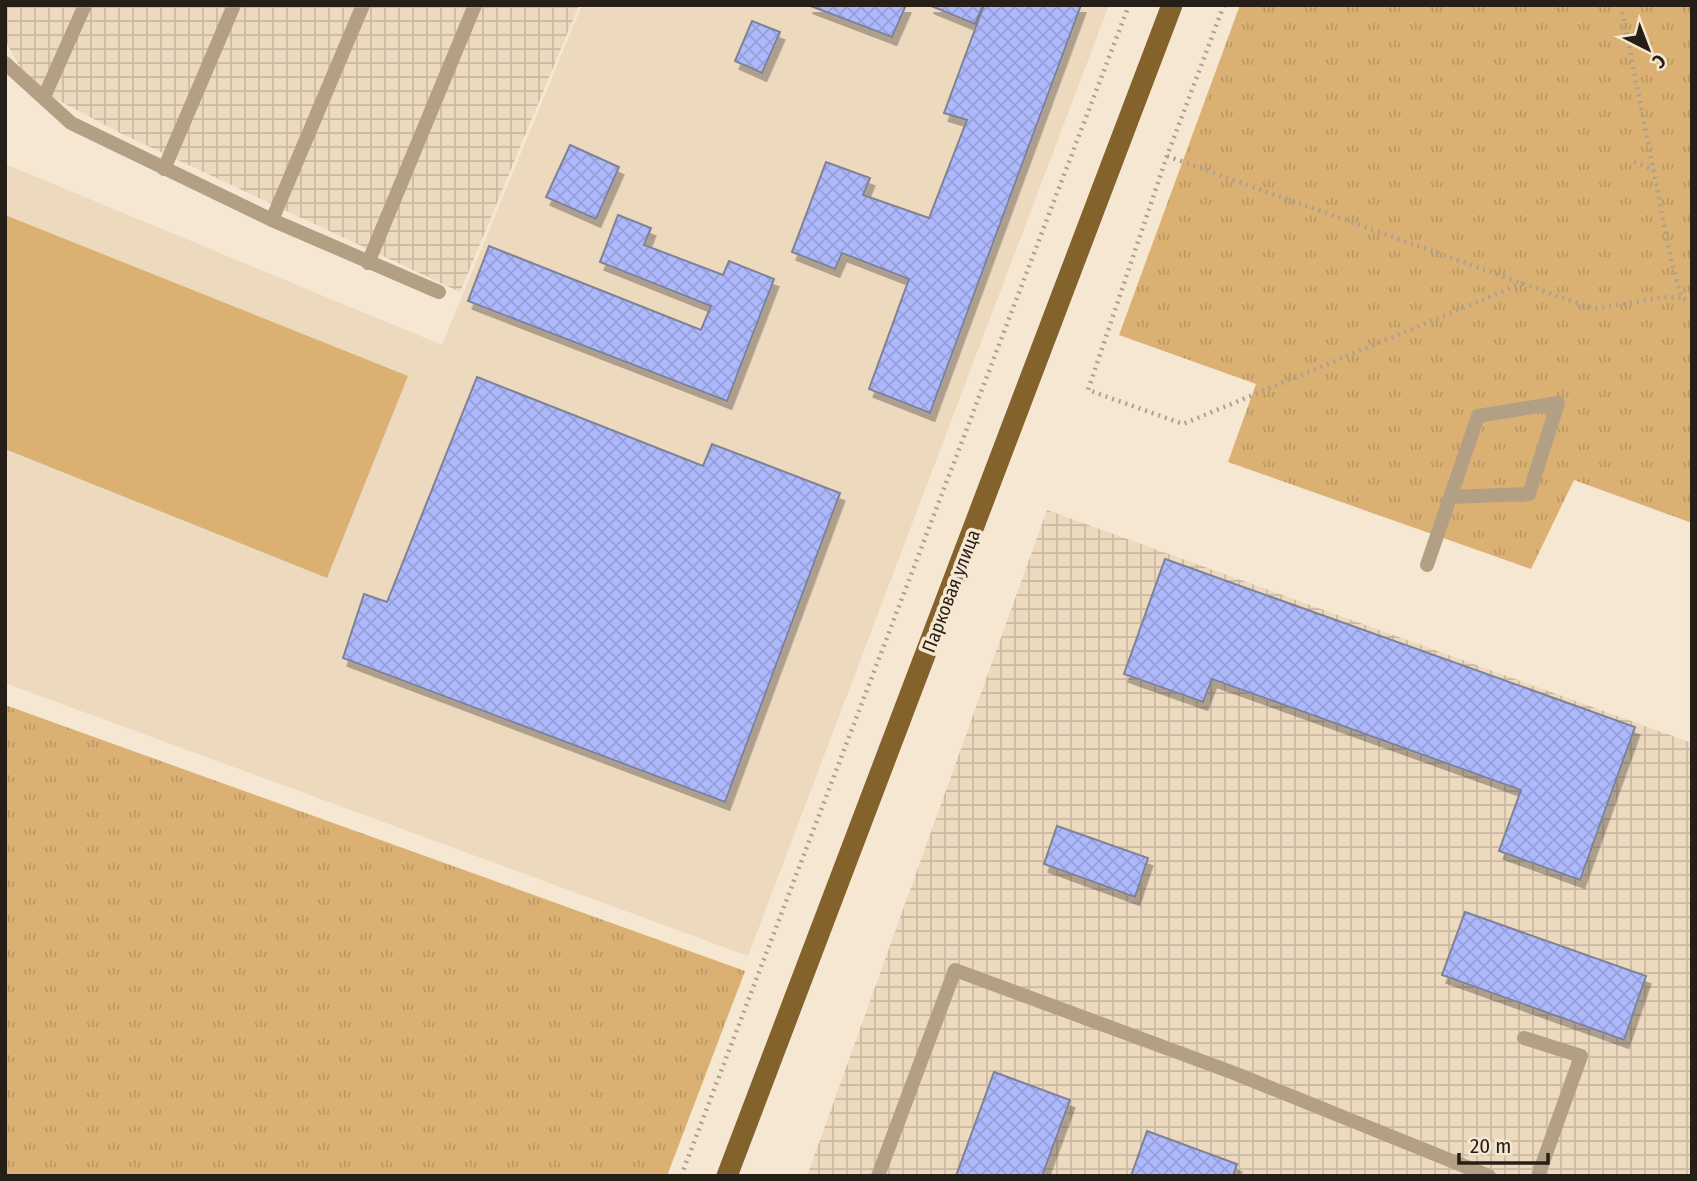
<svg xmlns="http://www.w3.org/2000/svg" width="1697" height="1181" font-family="'Fira Sans Condensed',sans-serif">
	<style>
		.built { fill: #ecd9be }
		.industrial { fill: url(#industrial-grid) }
		.park { fill: url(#park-tufts) }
		.pitch { fill: #dbb173 }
		.building { fill: url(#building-cross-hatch); stroke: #7e8297; stroke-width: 2; filter: url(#shadow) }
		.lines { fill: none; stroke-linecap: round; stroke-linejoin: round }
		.path { stroke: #aca191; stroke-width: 4.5; stroke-dasharray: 2 5; stroke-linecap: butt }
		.lane { stroke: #b3a084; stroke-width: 14 }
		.primary { stroke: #84622c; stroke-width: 21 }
		.labels { text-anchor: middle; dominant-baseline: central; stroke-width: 7; stroke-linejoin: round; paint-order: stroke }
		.street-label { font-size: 19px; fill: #251f18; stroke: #f5e7d2 }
	</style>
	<defs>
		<pattern id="industrial-grid" width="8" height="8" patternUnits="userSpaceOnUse" patternTransform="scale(1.75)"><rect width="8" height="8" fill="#ecd9be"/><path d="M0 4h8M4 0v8" fill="none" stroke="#cabaa3"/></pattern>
		<pattern id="park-tufts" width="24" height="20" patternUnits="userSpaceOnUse" patternTransform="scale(1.75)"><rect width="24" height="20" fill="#dbb173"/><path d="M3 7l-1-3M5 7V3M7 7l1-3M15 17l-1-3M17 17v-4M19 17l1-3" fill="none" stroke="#bc9863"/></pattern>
		<pattern id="building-cross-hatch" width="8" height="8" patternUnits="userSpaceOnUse" patternTransform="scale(1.75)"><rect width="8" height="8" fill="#aeb9fd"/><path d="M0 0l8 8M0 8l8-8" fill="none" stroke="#969fd8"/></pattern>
		<filter id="shadow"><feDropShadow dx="4.5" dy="8" stdDeviation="0" flood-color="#0004"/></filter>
	</defs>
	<rect width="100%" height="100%" fill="#f5e7d2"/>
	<polygon class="built" points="582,5 1109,5 748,956 5,683 5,164 442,345"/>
	<g class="industrial">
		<polygon points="5,5 579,5 460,292 120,133 30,85 5,40"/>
		<polygon points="1047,510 1692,743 1692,1176 807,1176"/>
	</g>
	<g class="park">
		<polygon points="1240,5 1692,5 1692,523 1574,480 1531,569 1228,462 1256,384 1119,335"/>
		<polygon points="5,705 745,971 667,1176 5,1176"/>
	</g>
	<polygon class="pitch" points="5,215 408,376 327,578 5,449"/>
	<g class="building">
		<polygon points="808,5 906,5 892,37"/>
		<polygon points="929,5 983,5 975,24"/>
		<polygon points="984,5 1081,5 930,413 869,389 909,279 842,253 835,269 792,252 826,162 870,178 863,195 929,218 967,120 944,113"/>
		<polygon points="752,21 780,32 762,73 735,61"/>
		<polygon points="570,145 619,167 596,219 546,197"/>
		<polygon points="618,215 651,228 644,245 723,275 729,261 774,279 727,401 468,301 489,246 701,330 711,306 600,262"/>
		<polygon points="477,377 703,466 712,444 840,493 725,802 343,658 364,594 387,602"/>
		<polygon points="1165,559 1635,727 1580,880 1499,851 1521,790 1212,679 1203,702 1124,674"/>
		<polygon points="1057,826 1148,858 1135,897 1044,864"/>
		<polygon points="1465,912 1646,976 1624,1040 1442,975"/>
		<polygon points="994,1072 1070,1100 1042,1176 956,1176"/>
		<polygon points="1147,1131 1237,1164 1233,1176 1131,1176"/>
	</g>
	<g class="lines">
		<g class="path">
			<polyline points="1224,5 1167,156 1088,390 1183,424 1523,283"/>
			<polyline points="1621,5 1672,265 1682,298 1692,302"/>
			<polyline points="1167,156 1594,309 1664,297 1682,298"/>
			<polyline points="1634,162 1654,170"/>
			<polyline points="681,1176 1129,5"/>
		</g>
		<g class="lane">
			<polyline points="5,63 71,123 272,220 439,292"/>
			<polyline points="44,97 85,5"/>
			<polyline points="164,169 234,5"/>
			<polyline points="272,220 363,5"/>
			<polyline points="368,263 475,5"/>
			<polyline points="1427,565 1478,416 1558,403 1529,494 1450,497"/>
			<polyline points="1524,1038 1581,1056 1538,1176"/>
			<polyline points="878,1176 955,970 1234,1073 1489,1176"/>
		</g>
		<polyline class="primary" points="727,1176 1172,5"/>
	</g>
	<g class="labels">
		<g class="street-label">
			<text transform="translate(951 591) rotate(-69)">Парковая улица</text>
		</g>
	</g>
	<rect width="1697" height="1181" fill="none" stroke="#251f18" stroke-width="14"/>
	<g transform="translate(1648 49) rotate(138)" stroke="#f5e7d2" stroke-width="5" paint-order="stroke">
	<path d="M0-5L12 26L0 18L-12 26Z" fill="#251f18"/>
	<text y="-10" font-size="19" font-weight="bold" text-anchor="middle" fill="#251f18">С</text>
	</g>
	<path d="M1459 1153v10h89v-10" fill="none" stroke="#251f18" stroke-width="3.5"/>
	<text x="1470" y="1153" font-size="21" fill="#251f18" stroke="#f5e7d2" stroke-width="5" paint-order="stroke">20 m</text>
</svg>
